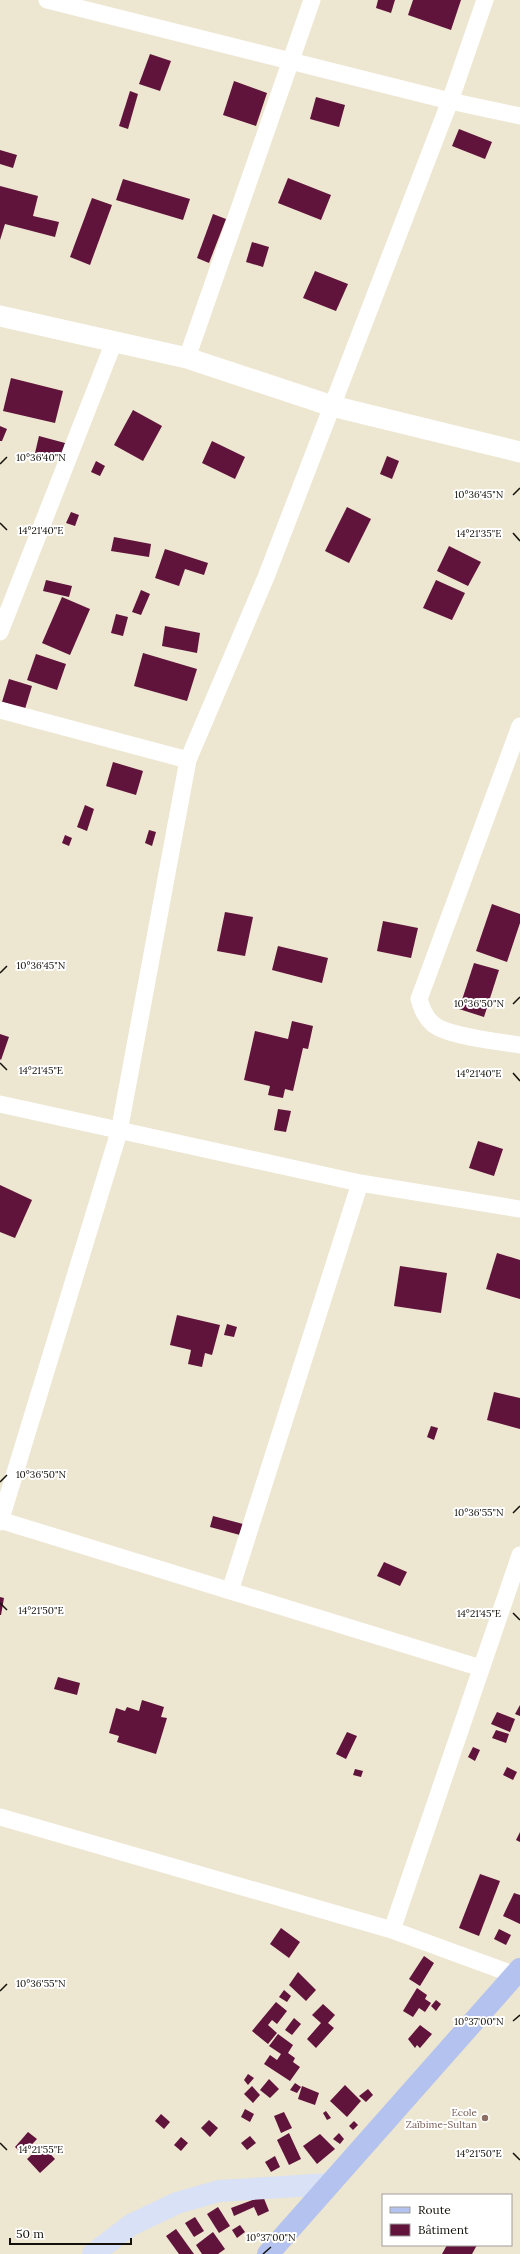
<svg xmlns="http://www.w3.org/2000/svg" width="520" height="2254" font-family="Lora,serif">
	<style>
		.building { fill: #60133b }
		.lines { fill: none; stroke-linecap: round; stroke-linejoin: round }
		.minor { stroke: #fff; stroke-width: 17 }
		.tertiary { stroke: #fff; stroke-width: 21 }
		.secondary { stroke: #d9e1f6; stroke-width: 22 }
		.primary { stroke: #b3c2ee; stroke-width: 22 }
		.ticks { fill: none; stroke: #121008; stroke-width: 1.5 }
		.education-dot { fill: #8d6e63; stroke: #fff; stroke-width: 1.5 }
		.labels { text-anchor: middle; dominant-baseline: central; stroke-width: 4; stroke-linejoin: round; paint-order: stroke }
		.education-label { font-size: 10px; fill: #785e54; stroke: #fff; text-anchor: end }
		.ticks-label { font-size: 10px; text-anchor: middle; fill: #121008; stroke: #fff; stroke-width: 4; stroke-linejoin: round; paint-order: stroke }
	</style>
	<rect width="100%" height="100%" fill="#ede6d0"/>
	<g class="building">
		<polygon points="378,0 395,0 391,13 376,8"/>
		<polygon points="413,0 461,0 451,30 408,15"/>
		<polygon points="150,54 171,61 160,91 139,84"/>
		<polygon points="234,81 267,93 256,126 223,115"/>
		<polygon points="130,91 138,94 128,129 119,126"/>
		<polygon points="316,97 345,105 339,127 310,119"/>
		<polygon points="459,129 492,142 485,159 452,146"/>
		<polygon points="0,150 17,155 13,168 0,164"/>
		<polygon points="288,178 331,195 321,220 278,203"/>
		<polygon points="123,179 190,199 183,220 116,200"/>
		<polygon points="0,186 38,196 33,216 59,222 55,237 5,224 0,240"/>
		<polygon points="92,198 112,205 90,265 70,257"/>
		<polygon points="213,214 226,219 209,263 197,258"/>
		<polygon points="252,242 269,247 263,267 246,262"/>
		<polygon points="315,271 348,284 336,311 303,298"/>
		<polygon points="11,378 63,391 55,423 3,411"/>
		<polygon points="133,410 162,426 143,461 114,445"/>
		<polygon points="0,426 7,429 2,441 0,441"/>
		<polygon points="39,436 65,443 61,459 35,453"/>
		<polygon points="212,441 245,457 235,479 202,463"/>
		<polygon points="387,456 399,461 392,479 380,474"/>
		<polygon points="96,461 105,466 100,476 91,472"/>
		<polygon points="347,507 371,519 349,563 325,551"/>
		<polygon points="71,512 79,515 75,526 66,523"/>
		<polygon points="114,537 151,544 149,557 111,551"/>
		<polygon points="449,546 481,562 468,586 437,571"/>
		<polygon points="165,549 208,563 204,575 185,569 179,586 155,578"/>
		<polygon points="46,580 72,586 69,597 43,591"/>
		<polygon points="436,580 465,593 452,620 423,608"/>
		<polygon points="141,590 150,594 141,615 132,612"/>
		<polygon points="62,597 90,609 70,655 42,643"/>
		<polygon points="116,614 128,617 123,636 111,633"/>
		<polygon points="165,626 200,633 197,653 162,646"/>
		<polygon points="143,653 197,669 187,701 134,686"/>
		<polygon points="36,654 66,664 57,690 27,680"/>
		<polygon points="9,679 32,686 25,709 2,702"/>
		<polygon points="113,762 143,771 136,795 106,786"/>
		<polygon points="85,805 94,809 87,831 77,827"/>
		<polygon points="149,830 156,832 152,846 145,843"/>
		<polygon points="65,835 72,838 69,846 62,843"/>
		<polygon points="492,904 520,914 520,923 507,962 476,951"/>
		<polygon points="225,912 253,917 245,956 217,951"/>
		<polygon points="383,921 418,928 411,958 377,951"/>
		<polygon points="278,946 328,958 322,983 272,970"/>
		<polygon points="474,963 499,970 484,1017 459,1009"/>
		<polygon points="292,1021 313,1026 308,1049 303,1048 293,1091 285,1089 283,1098 268,1095 270,1086 244,1080 255,1031 288,1039"/>
		<polygon points="0,1034 9,1037 1,1060 0,1059"/>
		<polygon points="278,1109 291,1111 286,1132 274,1130"/>
		<polygon points="478,1141 503,1149 494,1176 469,1168"/>
		<polygon points="0,1185 32,1200 15,1238 0,1232"/>
		<polygon points="497,1253 520,1260 520,1299 486,1289"/>
		<polygon points="400,1266 447,1273 441,1313 394,1306"/>
		<polygon points="177,1315 220,1325 212,1355 205,1353 202,1367 188,1364 191,1350 170,1345"/>
		<polygon points="227,1324 237,1327 234,1337 224,1335"/>
		<polygon points="494,1392 520,1398 520,1429 487,1420"/>
		<polygon points="431,1426 438,1428 434,1440 427,1437"/>
		<polygon points="213,1516 243,1524 240,1535 210,1527"/>
		<polygon points="384,1562 407,1572 400,1586 377,1576"/>
		<polygon points="0,1597 4,1598 1,1615 0,1615"/>
		<polygon points="58,1677 80,1683 77,1695 54,1689"/>
		<polygon points="142,1700 164,1707 161,1717 167,1718 156,1754 117,1742 119,1736 109,1733 116,1708 125,1711 127,1707 139,1711"/>
		<polygon points="520,1705 520,1716 515,1714"/>
		<polygon points="497,1712 515,1719 510,1732 491,1724"/>
		<polygon points="496,1730 509,1734 506,1743 492,1738"/>
		<polygon points="347,1732 357,1736 346,1759 336,1754"/>
		<polygon points="473,1747 480,1750 475,1761 468,1757"/>
		<polygon points="507,1767 517,1772 513,1780 503,1775"/>
		<polygon points="355,1769 363,1771 361,1777 353,1775"/>
		<polygon points="520,1832 520,1842 516,1840"/>
		<polygon points="480,1874 500,1881 479,1936 459,1928"/>
		<polygon points="514,1893 520,1895 520,1924 503,1916"/>
		<polygon points="281,1928 300,1942 289,1958 270,1944"/>
		<polygon points="499,1929 511,1935 506,1945 494,1939"/>
		<polygon points="424,1956 434,1963 420,1986 409,1979"/>
		<polygon points="298,1972 316,1990 306,2001 289,1985"/>
		<polygon points="417,1988 427,1995 425,1999 431,2003 425,2012 419,2008 413,2017 403,2011"/>
		<polygon points="284,1990 291,1996 287,2002 279,1997"/>
		<polygon points="436,2000 441,2004 436,2011 431,2006"/>
		<polygon points="276,2002 287,2011 277,2024 272,2020 268,2025 277,2033 268,2044 252,2031"/>
		<polygon points="323,2004 335,2015 328,2023 334,2028 316,2048 307,2039 321,2023 312,2015"/>
		<polygon points="294,2018 301,2024 292,2035 285,2030"/>
		<polygon points="420,2025 432,2034 420,2048 417,2045 415,2048 408,2039"/>
		<polygon points="278,2034 293,2045 288,2053 295,2058 293,2062 300,2067 290,2081 264,2064 270,2055 277,2060 281,2054 269,2046"/>
		<polygon points="248,2074 254,2078 248,2085 244,2080"/>
		<polygon points="269,2079 279,2089 270,2098 260,2090"/>
		<polygon points="295,2083 301,2087 297,2093 290,2090"/>
		<polygon points="345,2085 361,2101 347,2117 330,2101"/>
		<polygon points="252,2086 260,2095 253,2103 244,2094"/>
		<polygon points="302,2086 319,2093 315,2105 298,2099"/>
		<polygon points="368,2089 373,2095 366,2102 359,2096"/>
		<polygon points="245,2109 254,2114 250,2122 241,2117"/>
		<polygon points="326,2111 331,2118 327,2120 323,2113"/>
		<polygon points="284,2112 292,2128 281,2133 274,2116"/>
		<polygon points="161,2114 170,2122 164,2129 155,2121"/>
		<polygon points="209,2120 218,2128 210,2137 201,2128"/>
		<polygon points="354,2121 358,2125 353,2130 349,2126"/>
		<polygon points="28,2132 37,2139 23,2154 15,2147"/>
		<polygon points="289,2133 301,2159 289,2165 277,2140"/>
		<polygon points="339,2133 344,2139 340,2144 333,2139"/>
		<polygon points="320,2134 335,2149 317,2164 303,2146"/>
		<polygon points="250,2136 256,2143 247,2150 241,2143"/>
		<polygon points="181,2137 188,2143 181,2151 174,2145"/>
		<polygon points="42,2145 55,2159 40,2173 27,2159"/>
		<polygon points="275,2156 280,2167 271,2172 265,2162"/>
		<polygon points="263,2196 269,2211 258,2216 254,2207 234,2216 231,2208"/>
		<polygon points="218,2207 230,2226 219,2233 207,2214"/>
		<polygon points="195,2217 204,2231 194,2237 185,2223"/>
		<polygon points="240,2225 245,2232 237,2238 232,2230"/>
		<polygon points="176,2229 194,2254 179,2254 166,2236"/>
		<polygon points="213,2232 225,2249 218,2254 202,2254 196,2245"/>
		<polygon points="447,2245 477,2245 472,2254 442,2254"/>
	</g>
	<g class="lines">
		<g class="minor">
			<polyline points="47,0 450,101 520,116"/>
			<polyline points="187,358 312,0"/>
			<polyline points="0,632 114,342"/>
			<polyline points="0,710 188,760 266,577 450,101 485,0"/>
			<path d="M520 726 419 999C422 1009 425 1017 433 1024 446 1036 500 1042 520 1045"/>
			<polyline points="0,1104 360,1183 520,1209"/>
			<polyline points="0,1520 481,1668"/>
			<polyline points="0,1522 119,1132 188,760"/>
			<polyline points="230,1591 360,1183"/>
			<polyline points="0,1817 392,1930 515,1975"/>
			<polyline points="392,1930 520,1555"/>
		</g>
		<polyline class="tertiary" points="0,316 187,358 332,406 520,452"/>
		<polyline class="secondary" points="93,2254 131,2225 177,2203 219,2191 330,2184"/>
		<polyline class="primary" points="268,2254 520,1969"/>
	</g>
	<path class="ticks" d="M0 464 7 457M513 495 520 488M0 523 7 530M513 533 520 541M0 973 7 966M513 1004 520 997M0 1063 7 1070M513 1073 520 1081M0 1482 7 1475M513 1513 520 1506M0 1603 7 1610M513 1613 520 1620M0 1991 7 1984M513 2021 520 2015M0 2143 7 2150M513 2153 520 2160M263 2254 271 2247"/>
	<circle class="education-dot" cx="485" cy="2118" r="4"/>
	<g class="labels">
		<g class="education-label">
			<text x="477" y="2112">Ecole<tspan x="477" dy="12">Zaïbime-Sultan</tspan></text>
		</g>
	</g>
	<g class="ticks-label">
		<text x="41" y="461">10°36'40"N</text>
		<text x="479" y="498">10°36'45"N</text>
		<text x="41" y="534">14°21'40"E</text>
		<text x="479" y="537">14°21'35"E</text>
		<text x="41" y="969">10°36'45"N</text>
		<text x="479" y="1007">10°36'50"N</text>
		<text x="41" y="1074">14°21'45"E</text>
		<text x="479" y="1077">14°21'40"E</text>
		<text x="41" y="1478">10°36'50"N</text>
		<text x="479" y="1516">10°36'55"N</text>
		<text x="41" y="1614">14°21'50"E</text>
		<text x="479" y="1617">14°21'45"E</text>
		<text x="41" y="1987">10°36'55"N</text>
		<text x="479" y="2025">10°37'00"N</text>
		<text x="41" y="2153">14°21'55"E</text>
		<text x="479" y="2157">14°21'50"E</text>
		<text x="271" y="2241">10°37'00"N</text>
	</g>
	<rect x="382" y="2194" width="130" height="52" fill="#ffffff" stroke="#a09f9c"/>
	<rect x="390" y="2207" width="20" height="6" fill="#b3c2ee" stroke="#a09f9c"/>
	<text x="418" y="2214" font-size="12" fill="#121008">Route</text>
	<rect x="390" y="2224" width="20" height="12" fill="#60133b" stroke="#a09f9c"/>
	<text x="418" y="2234" font-size="12" fill="#121008">Bâtiment</text>
	<path d="M10 2238v6h121v-6" fill="none" stroke="#121008" stroke-width="2"/>
	<text x="16" y="2238" font-size="12" fill="#121008" stroke="#ffffff" stroke-width="3" paint-order="stroke">50 m</text>
</svg>
